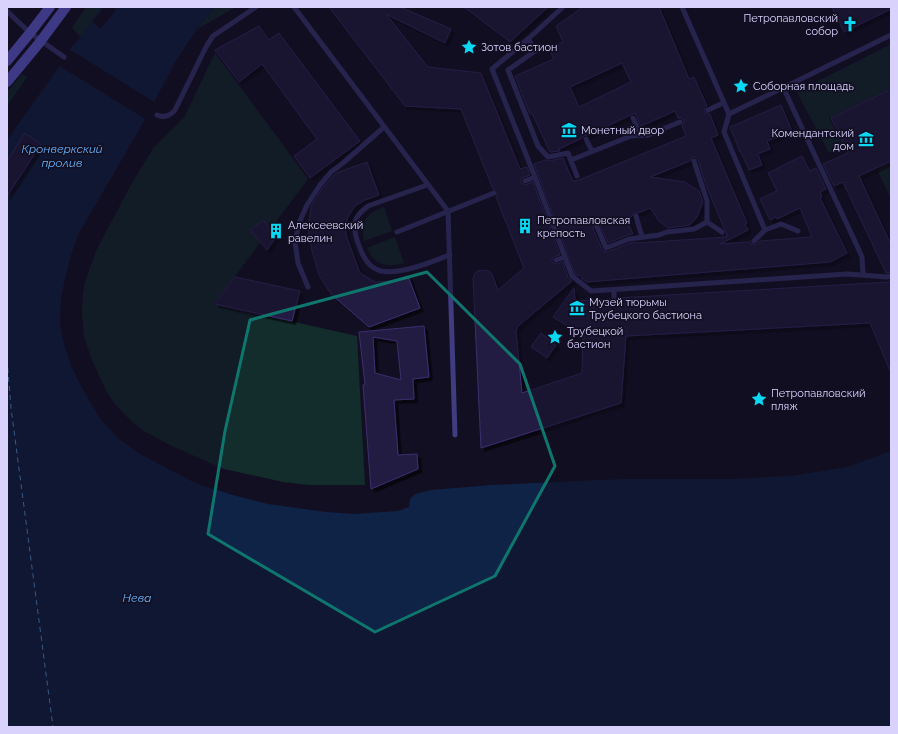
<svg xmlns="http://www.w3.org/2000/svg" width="898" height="734" font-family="Raleway,sans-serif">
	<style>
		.green { fill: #122d2c }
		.water { fill: #0f2346 }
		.pier { fill: #130f23 }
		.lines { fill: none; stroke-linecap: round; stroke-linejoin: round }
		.ferry { stroke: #64b2fa; stroke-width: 1; stroke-dasharray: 5 4; stroke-linecap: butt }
		.building { fill: #241c43; stroke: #3c2e6e; fill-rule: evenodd; filter: url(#shadow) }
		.service { stroke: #3f3c80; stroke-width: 5 }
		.secondary { stroke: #736dfa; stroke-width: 10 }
		.marked { fill: none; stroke: #0f766e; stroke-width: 3; stroke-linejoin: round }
		.labels { text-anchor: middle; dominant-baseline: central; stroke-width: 3.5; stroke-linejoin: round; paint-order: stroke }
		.poi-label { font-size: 11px; fill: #d8d2fd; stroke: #130f23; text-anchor: start }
		.water-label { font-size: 12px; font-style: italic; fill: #64b2fa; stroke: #130f23 }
	</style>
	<defs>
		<filter id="shadow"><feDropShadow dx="3.5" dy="3.5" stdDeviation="0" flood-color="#0009"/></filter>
	</defs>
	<rect width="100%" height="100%" fill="#130f23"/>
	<g class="green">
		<polygon points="86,7 102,7 81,37 72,28"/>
		<polygon points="215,7 236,7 197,29"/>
		<polygon points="891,44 891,88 829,118 843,146 829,153 797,92"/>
		<polygon points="215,53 308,179 214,304 357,336 365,485 309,485 283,482 224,469 174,447 144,431 132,422 114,403 106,390 91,358 84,336 82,312 83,292 86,279 96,251 131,185 154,147 184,118"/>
		<polygon points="22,74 27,77 7,106 7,92"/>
		<polygon points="891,162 891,199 877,169"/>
		<path d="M384 207 392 231 364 241C360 221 366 214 384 207Z"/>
		<path d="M395 237 404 263C387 268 374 265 367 248Z"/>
	</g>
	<polygon class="water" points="102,7 215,7 197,29 175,62 144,121 79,233 71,254 65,278 61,299 60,323 64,345 72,368 83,390 101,420 119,439 140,454 197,484 233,495 268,504 326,512 354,514 398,511 409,507 410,499 415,494 431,490 492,485 623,479 734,479 791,476 848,467 891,451 891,727 7,727 7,140 59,67 72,46 81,37"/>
	<g class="pier">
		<polygon points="104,7 113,7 116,10 101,29 92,22"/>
		<polygon points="69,49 156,103 147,120 59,66"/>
	</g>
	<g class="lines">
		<polyline class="ferry" points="7,359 11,408 53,727"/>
	</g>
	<g class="building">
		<polygon points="329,7 400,7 451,29 445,43 386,14 428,67 481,73 520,169 527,167 530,175 522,178 521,180 521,183 525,185 533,182 560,255 553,257 552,260 552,262 556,264 563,262 568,277 572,281 518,326 516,331 522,393 582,373 583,332 572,329 553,317 574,288 575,301 610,299 612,302 614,303 617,301 618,298 890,282 889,281 891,280 891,373 870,323 626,336 621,403 481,448 473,278 475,273 478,271 485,270 489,271 492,274 498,290 524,268 496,197 497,195 498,192 496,190 493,189 461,109 405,106"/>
		<polygon points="464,7 548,7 510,42"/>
		<path d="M583 7H659L689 79 694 77 707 106 705 108 704 111 706 113 710 114 718 135 711 138 747 223 745 224 748 230 720 244 750 242 751 244 755 245 760 241 812 237 800 208 777 219 776 217 770 220 760 199 777 191 768 173 802 156 810 171 816 168 826 189 820 192 822 197 820 198 847 253 830 262 587 282 581 278 582 277 580 275 579 276 575 274 534 164 545 160 549 161 563 158 573 181 579 180 686 136 682 126 684 123V120L681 118H678L675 111 641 126 635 113 588 135H585L582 138 559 149 560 151 550 152 532 113 530 114 515 76 554 59 549 49 563 42 556 26ZM622 63 631 82 579 107 570 87ZM692 157H695L698 160 706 185 724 228 726 231 727 237 637 243 636 242 630 243 607 252 603 251 593 229 594 225 596 223H598L600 225 608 243 628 235 633 234 626 218 632 216 635 212 638 213 650 208 659 221 668 228 690 225 697 217 703 202 699 191 685 182 650 177 690 161Z"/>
		<polygon points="832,7 891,7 891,9 844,32"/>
		<polygon points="259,26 269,40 279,33 360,141 310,178 294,156 317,139 262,64 239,82 215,50"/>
		<polygon points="891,89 891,161 859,176 891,245 891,272 887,273 886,273 843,182 834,186 823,164 848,153 831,118"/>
		<polygon points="781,105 792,131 767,141 770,149 758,154 762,165 749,170 741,152 740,152 730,127"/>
		<polygon points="25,133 41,144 7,196 7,161"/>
		<polygon points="367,162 379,195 365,200 355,206 348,217 345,228 347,238 360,273 375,282 395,281 408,276 420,308 369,327 331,294 319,275 312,251 308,229 311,206 323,187 334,175 336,173"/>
		<polygon points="263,220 276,237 267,250 250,230"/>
		<polygon points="235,277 300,291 292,321 215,304"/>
		<path d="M424 326 429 377 413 379 414 399 394 400 398 455 417 454 418 469 371 489 363 385 365 384 359 332ZM373 337 397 341 401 380 375 373Z"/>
		<polygon points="541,333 556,345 547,358 531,347"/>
	</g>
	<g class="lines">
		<g class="service">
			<polyline points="294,7 448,211 455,435"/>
			<polyline points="563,7 528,39 492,69 535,177 572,276 591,291 847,274 887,277 891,276"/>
			<polyline points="682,7 729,114 724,132 765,230"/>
			<polyline points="7,11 30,33 64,57"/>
			<polyline points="528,39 531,43 535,51 508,70 538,146 548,157 568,153 577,176"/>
			<polyline points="783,87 858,248 862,257 863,274"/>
			<polyline points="708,110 723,103"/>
			<polyline points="729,114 891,35"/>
			<path d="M157 115C164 118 170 116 175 110L207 45 213 36 256 7"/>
			<polyline points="633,118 641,135"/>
			<polyline points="586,139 592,151"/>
			<polyline points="571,160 631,136 648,135 680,122"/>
			<polyline points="694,161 707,201 707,222"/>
			<polyline points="525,181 535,177"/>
			<path d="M427 185 368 206C363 210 358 214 356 219 351 231 362 257 370 265 373 268 377 270 381 271 401 275 430 262 450 255"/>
			<polyline points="636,216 642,237"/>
			<polyline points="597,227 606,248 629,239 659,235 667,232 694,229 707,222 722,232"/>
			<polyline points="397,232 494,193"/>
			<polyline points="754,241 765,230 781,224 798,231"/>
			<polyline points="556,260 565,257"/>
			<polyline points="308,287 298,263 295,242 299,223 307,205 320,185 331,172 343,163 384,127"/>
			<polyline points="614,290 614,299"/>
		</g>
		<g class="secondary">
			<polyline points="7,61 30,33 50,7"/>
			<polyline points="7,82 40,42 66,7"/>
		</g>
	</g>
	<path d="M0 0H898V734H0ZM427 272 520 364 555 466 495 576 375 632 208 534 225 431 250 320Z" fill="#130f23" fill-opacity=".55" fill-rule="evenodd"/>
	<path class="marked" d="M427 272 520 364 555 466 495 576 375 632 208 534 225 431 250 320Z"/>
	<defs>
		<symbol id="church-bare" viewBox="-9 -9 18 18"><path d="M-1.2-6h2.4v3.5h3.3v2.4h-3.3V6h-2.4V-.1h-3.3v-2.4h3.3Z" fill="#09d8f3" stroke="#130f23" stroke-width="2.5" paint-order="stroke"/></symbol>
		<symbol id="sight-bare" viewBox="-9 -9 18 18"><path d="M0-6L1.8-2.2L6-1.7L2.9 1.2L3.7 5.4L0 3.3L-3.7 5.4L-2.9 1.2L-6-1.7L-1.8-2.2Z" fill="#09d8f3" stroke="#130f23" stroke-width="2.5" paint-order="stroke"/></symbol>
		<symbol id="museum-bare" viewBox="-9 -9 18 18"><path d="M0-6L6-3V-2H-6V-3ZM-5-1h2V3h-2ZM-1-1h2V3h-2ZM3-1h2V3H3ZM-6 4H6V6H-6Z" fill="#09d8f3" stroke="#130f23" stroke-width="2.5" paint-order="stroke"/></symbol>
		<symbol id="building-bare" viewBox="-9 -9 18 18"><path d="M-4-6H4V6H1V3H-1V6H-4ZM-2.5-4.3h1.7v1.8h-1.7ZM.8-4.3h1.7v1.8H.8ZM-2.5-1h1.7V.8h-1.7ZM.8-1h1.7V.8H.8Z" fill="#09d8f3" stroke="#130f23" stroke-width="2.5" paint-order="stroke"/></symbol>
	</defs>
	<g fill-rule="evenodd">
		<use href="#church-bare" x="839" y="13" width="22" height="22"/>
		<use href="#sight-bare" x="458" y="36" width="22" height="22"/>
		<use href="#sight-bare" x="730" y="75" width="22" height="22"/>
		<use href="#museum-bare" x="558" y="119" width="22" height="22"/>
		<use href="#museum-bare" x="855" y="128" width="22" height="22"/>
		<use href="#building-bare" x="514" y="215" width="22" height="22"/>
		<use href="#building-bare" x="265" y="220" width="22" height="22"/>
		<use href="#museum-bare" x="566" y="297" width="22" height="22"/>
		<use href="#sight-bare" x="544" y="326" width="22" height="22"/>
		<use href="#sight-bare" x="748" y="388" width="22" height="22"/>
	</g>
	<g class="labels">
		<g class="poi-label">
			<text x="838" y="18" text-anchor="end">Петропавловский<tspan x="838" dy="13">собор</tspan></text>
			<text x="481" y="47">Зотов бастион</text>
			<text x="753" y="86">Соборная площадь</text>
			<text x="581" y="130">Монетный двор</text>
			<text x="854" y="133" text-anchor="end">Комендантский<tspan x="854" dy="13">дом</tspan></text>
			<text x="537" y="220">Петропавловская<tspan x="537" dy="13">крепость</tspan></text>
			<text x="288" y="225">Алексеевский<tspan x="288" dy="13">равелин</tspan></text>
			<text x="589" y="302">Музей тюрьмы<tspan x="589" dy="13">Трубецкого бастиона</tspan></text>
			<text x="567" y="331">Трубецкой<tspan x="567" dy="13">бастион</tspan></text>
			<text x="771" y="393">Петропавловский<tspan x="771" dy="13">пляж</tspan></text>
		</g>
		<g class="water-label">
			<text x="62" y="149">Кронверкский<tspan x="62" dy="14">пролив</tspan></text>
			<text x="137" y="598">Нева</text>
		</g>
	</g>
	<rect width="898" height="734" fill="none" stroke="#d8d2fd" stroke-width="16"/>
</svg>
